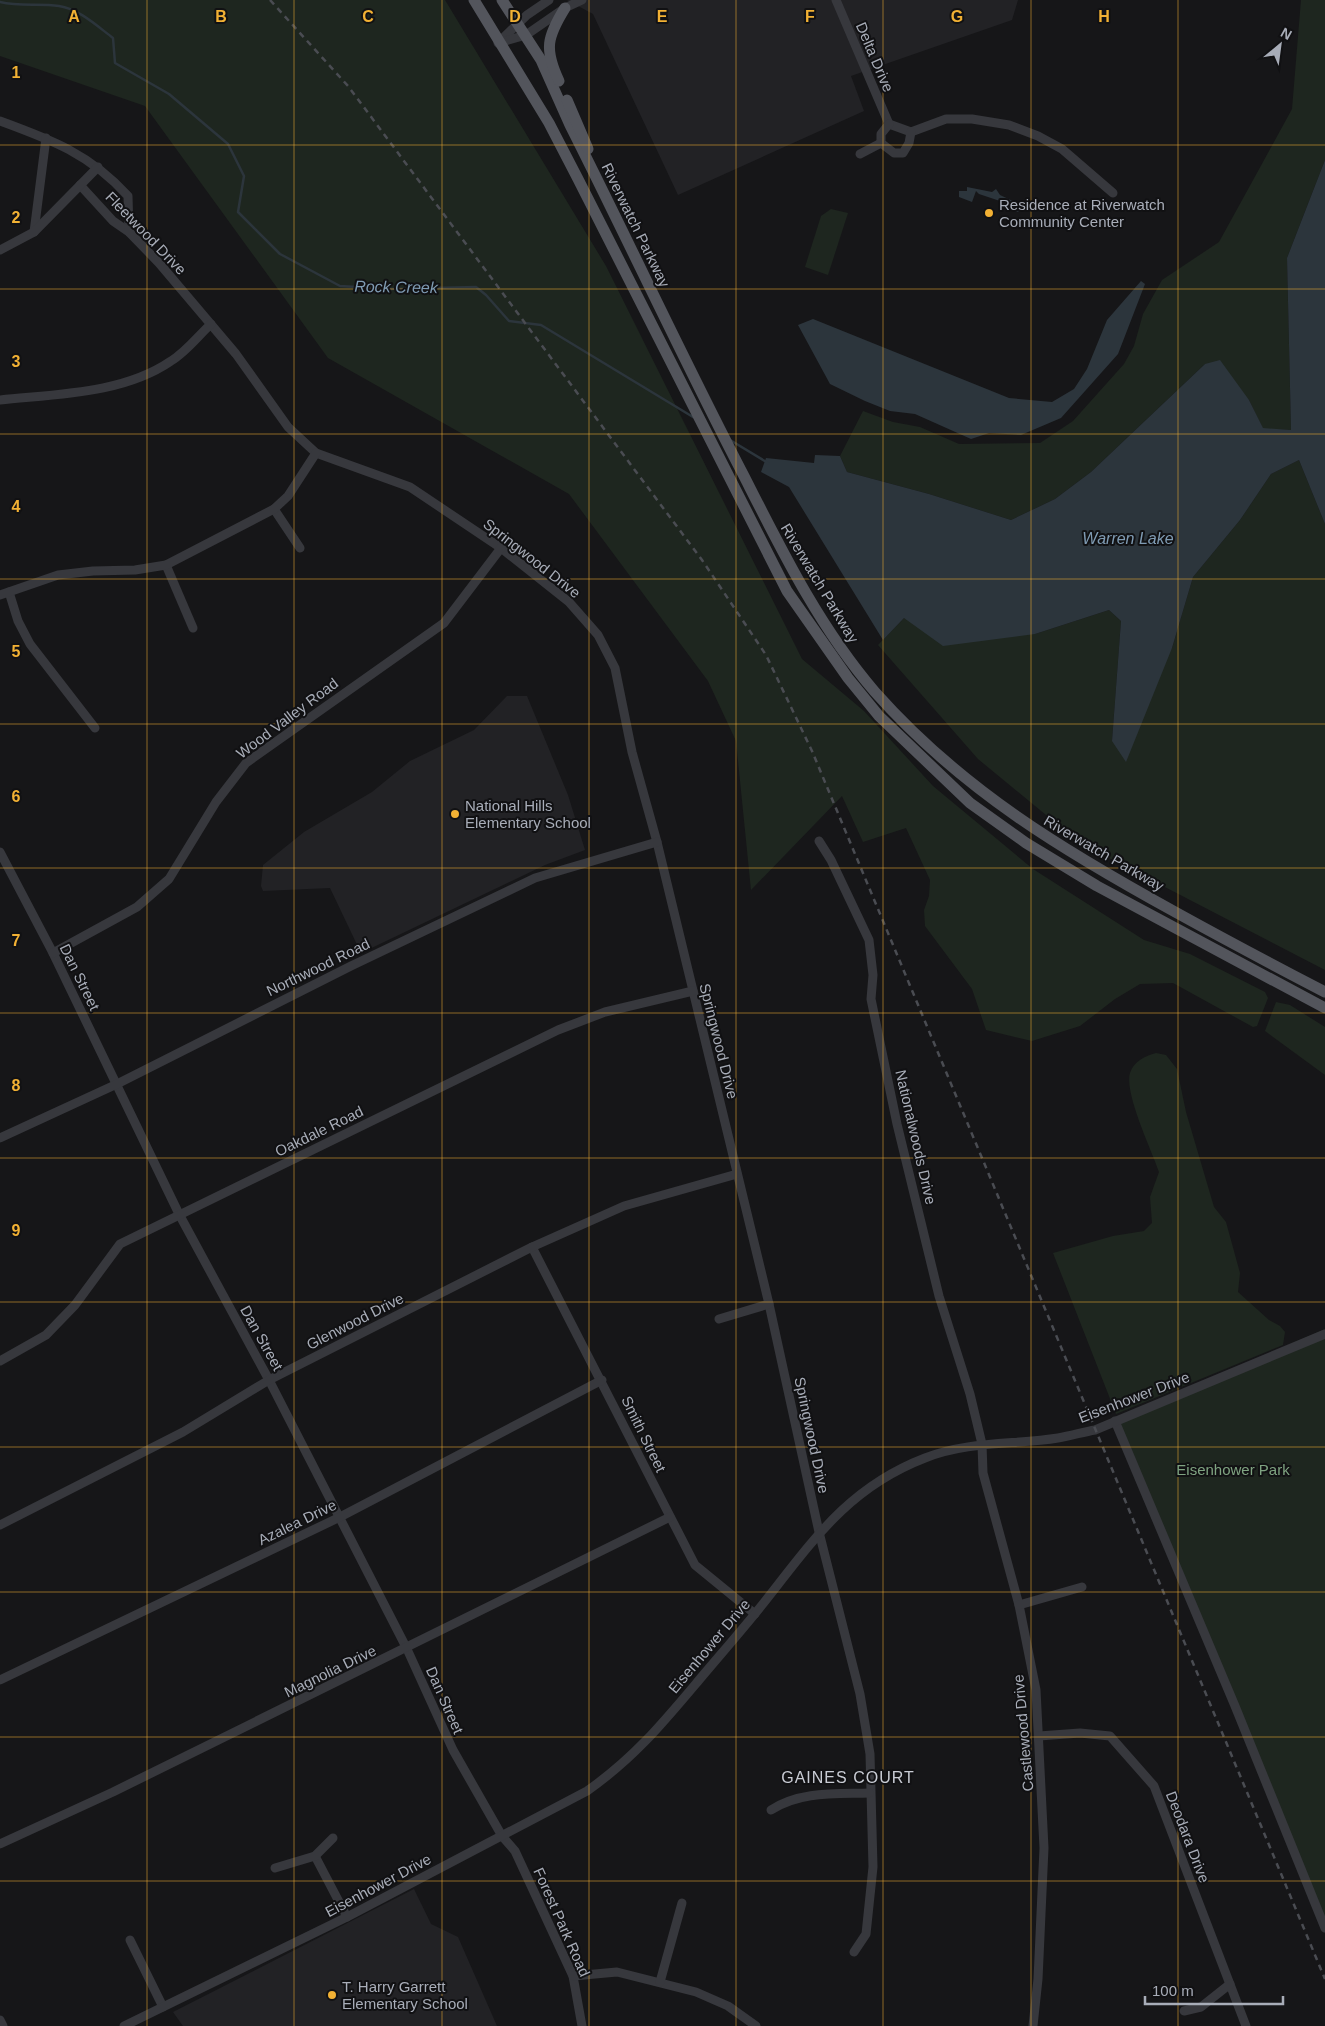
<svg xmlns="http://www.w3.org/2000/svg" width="1325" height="2026" font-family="Arial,sans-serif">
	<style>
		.built { fill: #222225 }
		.green { fill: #1e261f }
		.water { fill: #2c353c }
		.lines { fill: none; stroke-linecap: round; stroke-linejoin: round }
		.stream { stroke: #2c353c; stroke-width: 2.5 }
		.minor { stroke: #37383d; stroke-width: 9 }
		.major { stroke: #53555c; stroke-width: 11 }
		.rail { stroke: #4a4c52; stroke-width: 2.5; stroke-dasharray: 6 5; stroke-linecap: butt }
		.grid { fill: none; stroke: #f2b134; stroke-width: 1; stroke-opacity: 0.55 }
		.poi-dot { fill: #f2b134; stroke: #111113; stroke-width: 2 }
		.labels { text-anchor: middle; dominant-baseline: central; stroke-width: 4; stroke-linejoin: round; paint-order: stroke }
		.street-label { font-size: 15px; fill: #a8adb8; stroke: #111113 }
		.poi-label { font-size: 15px; fill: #a8adb8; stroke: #111113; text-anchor: start }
		.park-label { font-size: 15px; fill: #7fa381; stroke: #111113 }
		.water-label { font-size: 16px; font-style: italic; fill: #7f9bb3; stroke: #111113 }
		.neighbourhood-label { font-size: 16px; letter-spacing: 1px; fill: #c9ccd4; stroke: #111113 }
		.grid-label { font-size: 16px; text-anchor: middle; font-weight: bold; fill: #f2b134; stroke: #111113; stroke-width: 4; stroke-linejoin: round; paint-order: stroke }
	</style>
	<rect width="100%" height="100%" fill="#161618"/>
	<g class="built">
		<polygon points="567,0 1018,0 1012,20 851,76 864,111 678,195 593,14"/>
		<polygon points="507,696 527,696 568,795 585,850 545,865 361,953 330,888 263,891 261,886 263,865 304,832 372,792 410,761 474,730"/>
		<polygon points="414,1889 431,1924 458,1937 497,2026 183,2026 173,2012"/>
	</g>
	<g class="green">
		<polygon points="0,0 445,0 606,266 802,659 864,711 933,786 1033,869 1144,940 1190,954 1265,992 1268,998 1257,1026 1253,1027 1173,983 1140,984 1115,999 1080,1026 1032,1041 986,1030 972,989 925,926 924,910 929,896 930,880 906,828 863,842 842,796 751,890 736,741 708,681 569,494 328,358 145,106 0,56"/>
		<polygon points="1301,0 1325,0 1325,160 1287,258 1291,430 1263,429 1249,400 1205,364 1091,472 1055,499 1011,520 929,494 847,472 840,456 863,411 893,422 920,427 959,444 1040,443 1073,421 1124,364 1134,346 1143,314 1162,280 1219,242 1263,162 1292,109"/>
		<polygon points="831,209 848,213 828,275 805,267 821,216"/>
		<polygon points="1299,460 1325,524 1325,970 1080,843 978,759 878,645 904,618 1035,634 1109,610 1121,621 1112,741 1172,648 1193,577 1240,520 1271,474"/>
		<polygon points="1276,1002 1290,1005 1325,1027 1325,1075 1265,1031"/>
		<path d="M1156 1053 1166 1055 1177 1069 1186 1112 1214 1207 1226 1222 1240 1273 1238 1292 1269 1320 1280 1326 1285 1332 1283 1345 1116 1414 1053 1253 1113 1236 1144 1231 1152 1223 1150 1197 1159 1172C1152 1151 1124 1093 1130 1073 1134 1061 1145 1056 1156 1053Z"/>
		<polygon points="1325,1329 1325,1930 1115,1421"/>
	</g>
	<g class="water">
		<polygon points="1325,160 1325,524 1299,460 1271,474 1240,520 1193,577 1172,648 1126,762 1112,741 1121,621 1109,610 1035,634 943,646 904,618 883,640 789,487 761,472 766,458 814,463 815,455 840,456 847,472 929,494 1011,520 1055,499 1091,472 1205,364 1220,360 1249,400 1263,428 1291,430 1287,258"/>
		<polygon points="967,187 992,192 996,189 1000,195 1023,206 1018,212 1012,210 1013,203 1010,202 1009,204 979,194 976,191 972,202 959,197 959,191 967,191"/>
		<polygon points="1141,281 1145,284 1118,354 1061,418 1021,435 989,433 971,439 915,414 890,411 865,401 830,384 798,325 813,319 1009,398 1052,402 1074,389 1087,369 1107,320"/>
	</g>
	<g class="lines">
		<g class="stream">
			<path d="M0 2C20 7 39 3 59 6 79 9 97 26 113 38L115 63 169 94 228 144 244 176 238 212 280 254 340 286 391 289 476 287 486 295 509 321 541 325 693 417"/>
			<polyline points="730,440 768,463"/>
		</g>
		<g class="minor">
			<polyline points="836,0 889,124"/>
			<polyline points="500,41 527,15 549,0"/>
			<polyline points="498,43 526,35 565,8 582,0"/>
			<path d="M0 121C52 140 90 154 128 196L129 232"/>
			<polyline points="889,124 911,132 946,119 972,119 1009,125 1038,136 1062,149 1113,193"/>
			<polyline points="889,124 881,134 881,143 894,153 903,153 909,143 911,132"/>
			<polyline points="860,154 881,143"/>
			<polyline points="80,185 113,221 129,232 159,263 236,354 288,427 316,453 410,487 501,548 569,602 598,635 615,668 632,752 657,842 769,1304 819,1532 860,1694 870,1754 873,1867 866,1934 854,1952"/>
			<polyline points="34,232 46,138"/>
			<polyline points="0,250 34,232 98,167"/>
			<path d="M0 400C56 394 123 394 171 361 186 352 198 336 211 324"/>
			<polyline points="274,509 300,548"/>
			<polyline points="166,565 193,628"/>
			<polyline points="9,592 18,621 30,644 95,728"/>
			<polyline points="0,595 58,575 93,571 135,570 166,565 274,509 288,496 316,453"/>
			<polyline points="819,841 831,860 869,940 873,975 871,999 897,1124 939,1296 970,1394 982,1444 983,1473 1019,1605 1036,1690 1044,1848 1038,1979 1033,2026"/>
			<polyline points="0,852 53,953 179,1214 269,1380 407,1649 453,1750 502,1836 515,1851 573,1976 582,2026"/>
			<polyline points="53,953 137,907 169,879 216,802 246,763 444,623 501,548"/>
			<polyline points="0,1138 117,1084 351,966 535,878 657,842"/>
			<polyline points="532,1247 695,1565 755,1614"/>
			<polyline points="719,1319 769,1304"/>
			<polyline points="0,1361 46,1335 75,1305 120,1244 558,1030 605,1012 693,991"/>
			<polyline points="1115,1421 1235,1706 1325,1928"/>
			<polyline points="0,1525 183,1432 269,1380 532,1247 624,1206 737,1174"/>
			<polyline points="1019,1605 1082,1587"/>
			<polyline points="0,1680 340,1517 602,1380"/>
			<polyline points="1039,1736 1080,1733 1110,1736 1154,1786 1246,2026"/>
			<path d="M771 1810C800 1791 836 1794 869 1793"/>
			<polyline points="0,1844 113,1792 670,1517"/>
			<polyline points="315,1856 347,1917"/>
			<polyline points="275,1868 315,1856 333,1838"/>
			<polyline points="130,1940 163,2007"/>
			<polyline points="573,1976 617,1972 696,1992 728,2006 756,2026"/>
			<polyline points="660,1982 682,1903"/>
			<polyline points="1184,2011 1201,2007 1230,1984"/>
			<polyline points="0,2020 3,2026"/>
			<path d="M124 2026 347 1917 587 1791C634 1758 662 1724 699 1680 720 1655 742 1630 762 1605 812 1542 847 1488 925 1458 968 1441 1013 1445 1058 1438 1071 1436 1083 1432 1095 1430L1325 1334"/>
		</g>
		<g class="major">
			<polyline points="474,0 549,123 578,179 787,591 848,678 879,716 970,803 1026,843 1097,886 1325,1008"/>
			<path d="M502 0 541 60 570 125C629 242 684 361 745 478 783 553 820 628 875 692 962 790 1064 851 1177 913 1226 940 1275 966 1325 992"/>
			<path d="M559 81C544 49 547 37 565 8"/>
			<polyline points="567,100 588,149"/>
		</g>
		<polyline class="rail" points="270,0 348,86 702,560 766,655 812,751 1325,1979"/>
	</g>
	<path class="grid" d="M147 0V2026M294 0V2026M442 0V2026M589 0V2026M736 0V2026M883 0V2026M1031 0V2026M1178 0V2026M0 145H1325M0 289H1325M0 434H1325M0 579H1325M0 724H1325M0 868H1325M0 1013H1325M0 1158H1325M0 1302H1325M0 1447H1325M0 1592H1325M0 1737H1325M0 1881H1325"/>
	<g class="poi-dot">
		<circle cx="989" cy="213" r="5"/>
		<circle cx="455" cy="814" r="5"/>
		<circle cx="332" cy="1995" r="5"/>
	</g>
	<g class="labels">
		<g class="street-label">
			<text transform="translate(875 57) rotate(67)">Delta Drive</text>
			<text transform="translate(636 225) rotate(64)">Riverwatch Parkway</text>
			<text transform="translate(146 233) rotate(46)">Fleetwood Drive</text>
			<text transform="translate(532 558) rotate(38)">Springwood Drive</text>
			<text transform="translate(820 583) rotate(59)">Riverwatch Parkway</text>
			<text transform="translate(287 718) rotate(-37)">Wood Valley Road</text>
			<text transform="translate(1104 853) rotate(30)">Riverwatch Parkway</text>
			<text transform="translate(318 967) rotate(-26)">Northwood Road</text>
			<text transform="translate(80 977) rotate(64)">Dan Street</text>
			<text transform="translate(719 1041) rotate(76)">Springwood Drive</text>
			<text transform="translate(319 1131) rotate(-26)">Oakdale Road</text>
			<text transform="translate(916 1137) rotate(77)">Nationalwoods Drive</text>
			<text transform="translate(355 1321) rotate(-27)">Glenwood Drive</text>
			<text transform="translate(262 1338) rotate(61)">Dan Street</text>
			<text transform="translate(1134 1397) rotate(-21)">Eisenhower Drive</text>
			<text transform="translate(644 1434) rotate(64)">Smith Street</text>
			<text transform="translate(812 1435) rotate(78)">Springwood Drive</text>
			<text transform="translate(297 1522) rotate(-26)">Azalea Drive</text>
			<text transform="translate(709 1646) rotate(-50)">Eisenhower Drive</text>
			<text transform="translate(330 1671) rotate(-26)">Magnolia Drive</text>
			<text transform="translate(445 1700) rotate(66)">Dan Street</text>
			<text transform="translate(1023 1733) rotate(-95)">Castlewood Drive</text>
			<text transform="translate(1188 1837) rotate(69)">Deodara Drive</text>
			<text transform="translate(378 1885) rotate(-28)">Eisenhower Drive</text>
			<text transform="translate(562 1922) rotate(66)">Forest Park Road</text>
		</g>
		<g class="poi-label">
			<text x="999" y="204">Residence at Riverwatch<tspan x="999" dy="17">Community Center</tspan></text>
			<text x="465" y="805">National Hills<tspan x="465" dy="17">Elementary School</tspan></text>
			<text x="342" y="1986">T. Harry Garrett<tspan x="342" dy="17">Elementary School</tspan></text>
		</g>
		<g class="park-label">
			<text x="1233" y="1469">Eisenhower Park</text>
		</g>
		<g class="water-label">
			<text transform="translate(396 287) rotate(1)">Rock Creek</text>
			<text x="1128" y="538">Warren Lake</text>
		</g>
		<g class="neighbourhood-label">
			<text x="848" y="1777">GAINES COURT</text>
		</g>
	</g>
	<g class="grid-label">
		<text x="74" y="22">A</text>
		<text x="221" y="22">B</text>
		<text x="368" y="22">C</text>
		<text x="515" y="22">D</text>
		<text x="662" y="22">E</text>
		<text x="810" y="22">F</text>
		<text x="957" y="22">G</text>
		<text x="1104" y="22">H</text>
		<text x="16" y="78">1</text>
		<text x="16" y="223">2</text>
		<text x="16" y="367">3</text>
		<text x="16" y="512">4</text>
		<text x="16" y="657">5</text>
		<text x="16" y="802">6</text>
		<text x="16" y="946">7</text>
		<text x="16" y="1091">8</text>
		<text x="16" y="1236">9</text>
	</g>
	<g transform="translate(1280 45) rotate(29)" stroke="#111113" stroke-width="4" paint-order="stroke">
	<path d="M0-4L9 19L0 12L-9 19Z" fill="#a8adb8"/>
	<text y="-8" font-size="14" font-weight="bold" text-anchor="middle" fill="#a8adb8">N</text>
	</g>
	<path d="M1145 1996v8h138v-8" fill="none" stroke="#a8adb8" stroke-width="2.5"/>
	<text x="1152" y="1996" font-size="15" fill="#a8adb8" stroke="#111113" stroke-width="4" paint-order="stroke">100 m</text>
</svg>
